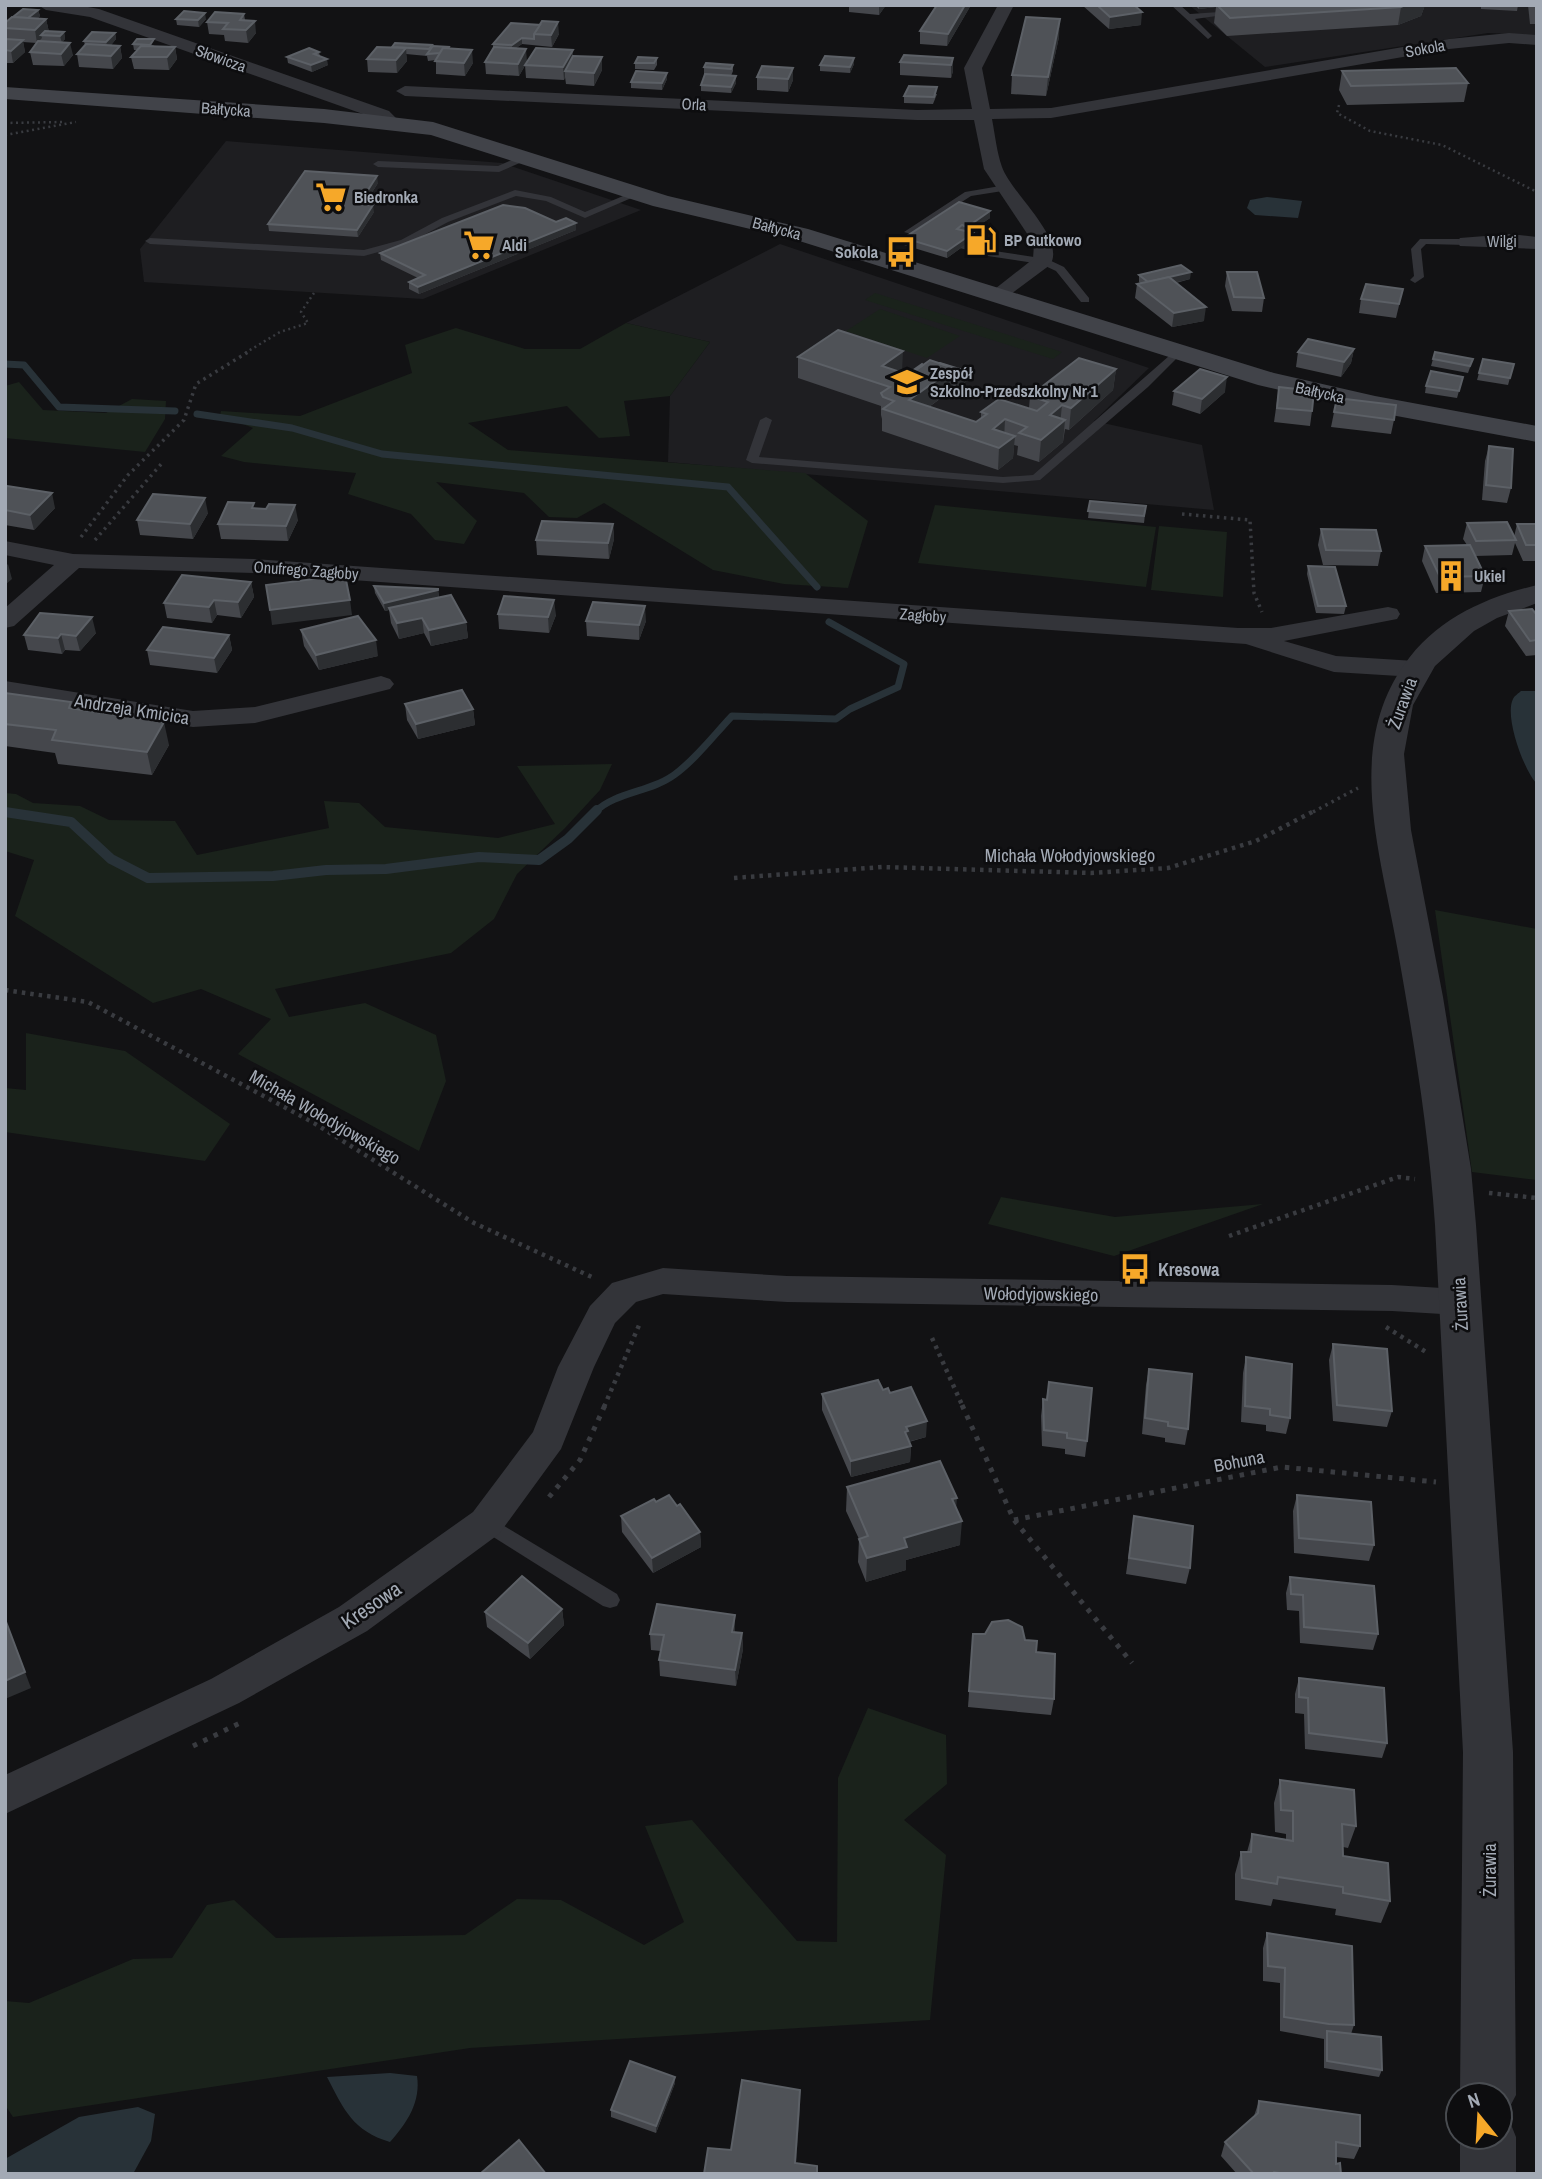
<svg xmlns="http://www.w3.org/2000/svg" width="1542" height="2179" font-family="'Archivo Narrow',sans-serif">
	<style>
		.built { fill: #1e1e21 }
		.green { fill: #1a221b }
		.water { fill: #283238 }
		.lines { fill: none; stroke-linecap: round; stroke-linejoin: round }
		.stream-far1 { stroke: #283238; stroke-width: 7 }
		.stream { stroke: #283238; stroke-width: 10 }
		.path-far3 { stroke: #393b40; stroke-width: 2.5; stroke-dasharray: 2 3.5; stroke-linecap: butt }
		.path-far2 { stroke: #393b40; stroke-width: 3.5; stroke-dasharray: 2.5 4.5; stroke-linecap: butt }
		.path-far1 { stroke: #393b40; stroke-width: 4.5; stroke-dasharray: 3.5 5; stroke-linecap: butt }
		.path { stroke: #393b40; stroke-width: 5; stroke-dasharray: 4.5 7; stroke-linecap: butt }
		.service { fill: #333439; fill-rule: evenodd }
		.minor { fill: #333439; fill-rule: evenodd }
		.tertiary { fill: #333439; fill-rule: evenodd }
		.secondary { fill: #414349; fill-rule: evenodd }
		.wall { fill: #45474c }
		.shaded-wall { fill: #2c2e31 }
		.building { fill: #4f5257; stroke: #5c6066; stroke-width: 2 }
		.labels { text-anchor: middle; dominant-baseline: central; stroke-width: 5; stroke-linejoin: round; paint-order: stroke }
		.far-street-label { font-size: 16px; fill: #a3aab5; stroke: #0d0d0f }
		.far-poi-label { font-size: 16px; font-weight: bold; fill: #a3aab5; stroke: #0d0d0f; text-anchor: start }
		.street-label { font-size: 18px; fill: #a3aab5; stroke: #0d0d0f }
		.poi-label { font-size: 18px; font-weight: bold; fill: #a3aab5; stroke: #0d0d0f; text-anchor: start }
		.near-street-label { font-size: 21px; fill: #a3aab5; stroke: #0d0d0f }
	</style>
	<rect width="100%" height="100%" fill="#121214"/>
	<g class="built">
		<polygon points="1189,5 1537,5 1537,35 1488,33 1265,67"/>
		<polygon points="226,141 502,163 641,210 423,299 144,282 140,249"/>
		<polygon points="780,244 1149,368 1094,421 1202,445 1214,510 668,462 670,396 710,342 626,323"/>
	</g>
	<g class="green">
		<polygon points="875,293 1062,352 1053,359 865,300"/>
		<polygon points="880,309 960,336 927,358 846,331"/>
		<polygon points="626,323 710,342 670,396 624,401 630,436 599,438 567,406 468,423 508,450 805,473 868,521 848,588 784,584 713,570 604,503 577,518 549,517 524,493 436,482 477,521 464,544 435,540 411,514 348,494 356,473 244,462 221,456 253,428 220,415 221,411 300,416 412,373 405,345 456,328 525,349 580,349"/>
		<polygon points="19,382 43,410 106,413 132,399 166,401 165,419 145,452 5,438 5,386"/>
		<polygon points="935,505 1156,527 1146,587 918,563"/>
		<polygon points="1159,526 1227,532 1223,597 1151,590"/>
		<polygon points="612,764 600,790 565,828 517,874 494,919 451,953 275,989 289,1017 365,1003 436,1035 446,1081 419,1151 238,1054 271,1019 201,989 153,1003 15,916 34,860 5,851 5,793 16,794 33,803 80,806 109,820 175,821 197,855 329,828 324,801 359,803 385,827 498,838 555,824 517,766"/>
		<polygon points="1435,910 1537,929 1537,1180 1472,1172"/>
		<polygon points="26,1033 125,1051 230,1124 205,1161 5,1132 5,1088 26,1090"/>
		<polygon points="1001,1197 1115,1217 1263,1204 1114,1256 988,1224"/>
		<polygon points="868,1708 946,1735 947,1784 904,1820 946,1855 930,2020 470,2048 13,2117 5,2105 5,2001 29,2003 133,1959 172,1958 207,1905 234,1900 276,1938 465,1935 517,1899 561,1900 644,1945 684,1922 645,1826 692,1820 797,1941 837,1942 838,1778"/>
	</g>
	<g class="water">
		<polygon points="1267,197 1302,201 1298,218 1255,215 1247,208 1250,200"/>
		<path d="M1521 691H1537V784C1524 771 1504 716 1513 699 1514 696 1519 693 1521 691Z"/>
		<path d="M390 2073 417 2076C421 2102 407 2123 390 2142 353 2131 344 2110 327 2077Z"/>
		<polygon points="138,2107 155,2114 151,2141 133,2174 5,2174 5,2159 79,2117"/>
	</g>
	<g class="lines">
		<g class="stream-far1">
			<polyline points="5,364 24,365 59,407 175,411"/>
			<polyline points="197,414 292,428 382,454 728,487 817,587"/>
			<path d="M595 812C615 792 651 792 674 775 695 760 714 735 732 716L836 719 850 709 898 687 904 664 829 622"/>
		</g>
		<polyline class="stream" points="5,812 71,822 111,859 148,878 273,876 326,870 386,869 479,857 539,860 568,839 597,810"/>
		<g class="path-far3">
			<polyline points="1339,105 1337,113 1370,131 1442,145 1537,192"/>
			<polyline points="5,123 63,122"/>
			<polyline points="5,135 76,122"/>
			<polyline points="245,353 280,332 308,323 301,312 314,293"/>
		</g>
		<g class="path-far2">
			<polyline points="1182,514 1250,520 1254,593 1262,612"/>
			<polyline points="81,537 128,475 184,420 196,384 248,352"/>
			<polyline points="95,540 163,462"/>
			<polyline points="1313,812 1358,788"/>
		</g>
		<g class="path-far1">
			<polyline points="734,878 882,867 1091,873 1168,868 1256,841 1316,810"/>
			<polyline points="5,990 88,1002 314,1123 474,1223 594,1278"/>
			<polyline points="1489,1193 1537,1198"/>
			<polyline points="1229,1236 1398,1177 1415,1179"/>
			<polyline points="1386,1327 1426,1352"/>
			<polyline points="932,1338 963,1407"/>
			<polyline points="604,1407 640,1323"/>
		</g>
		<g class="path">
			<polyline points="962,1405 1014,1520 1132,1663"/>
			<polyline points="549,1497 580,1460 605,1405"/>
			<polyline points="1014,1520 1282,1467 1436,1482"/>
			<polyline points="193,1746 242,1722"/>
		</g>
		<g class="service">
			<polygon points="1171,5 1180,5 1190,14 1234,11 1238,13 1195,19 1212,36 1208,39"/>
			<polygon points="526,154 531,157 529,159 499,172 378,167 373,164 378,161 498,166"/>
			<polygon points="1006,185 1009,186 1009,190 971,196 917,231 988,250 1047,259 1064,267 1089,298 1089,302 1081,302 1056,271 1041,264 988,256 904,232 965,192"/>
			<polygon points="515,190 551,197 585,212 635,191 643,193 585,218 546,201 516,196 448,222 407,244 364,256 150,244 145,241 150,238 364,250 401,240 442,218"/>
			<polygon points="1420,239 1467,239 1472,242 1467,245 1426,244 1421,249 1424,277 1415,283 1410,280 1414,276 1411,249"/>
			<polygon points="1177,349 1182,352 1181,354 1148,387 1040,480 1003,483 752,463 746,460 760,420 766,417 772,420 759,457 1003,477 1033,475"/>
			<polygon points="486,1515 617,1594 620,1600 617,1606 610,1608 603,1606 479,1528 477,1523 479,1518"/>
		</g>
		<g class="minor">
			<polygon points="38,5 77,5 99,9 389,111 401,123 392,128 377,119 90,17 46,10"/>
			<path d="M998 5H1014L982 68 990 109 1051 108 1449 39 1509 33 1537 35V45L1509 43 1449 49 1051 118 992 119C995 135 997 153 1002 167 1011 193 1067 239 1050 265L1003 300H989L986 296 1033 259 1034 244 984 169 974 120H917L405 96 396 91 405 86 917 110 972 109 964 68Z"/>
			<polygon points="1510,234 1537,237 1537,249 1460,246 1457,242 1460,238"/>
			<polygon points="5,541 73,554 254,559 1238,628 1271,628 1388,607 1397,609 1400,614 1397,619 1284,641 1336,656 1415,661 1424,664 1428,669 1424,674 1415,677 1334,672 1246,644 254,573 79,568 14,626 5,628 5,608 54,565 5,555"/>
			<polygon points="381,676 390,679 394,684 390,689 255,723 193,727 5,697 5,681 193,711 255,707"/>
			<polygon points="663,1268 787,1276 1392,1285 1459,1289 1471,1293 1476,1302 1471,1311 1459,1315 1392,1311 787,1302 663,1294 636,1302 615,1323 594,1367 561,1449 499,1534 367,1631 239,1703 5,1814 5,1775 211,1679 339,1607 473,1512 533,1432 558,1367 590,1306 612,1283"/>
		</g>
		<path class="tertiary" d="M1537 585V603L1497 618 1474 631 1435 666 1413 705 1404 754 1411 830 1443 997 1471 1169 1476 1225 1513 1752 1516 2095 1505 2116 1508 2117 1516 2137V2174H1460V2137H1500V2095H1460L1463 1752 1435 1225C1429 1134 1414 1042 1398 952 1382 858 1344 750 1404 665 1436 619 1484 598 1537 585Z"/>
		<polygon class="secondary" points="5,87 324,109 433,122 668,196 808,229 1274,373 1375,396 1537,426 1537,442 1375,412 1258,385 793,239 653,206 431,135 324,123 5,99"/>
	</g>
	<g class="wall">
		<polygon points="849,5 886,5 879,15 849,12"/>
		<polygon points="935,5 971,5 947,46 920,44 920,31 935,8"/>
		<polygon points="1082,5 1134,5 1141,25 1109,29"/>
		<polygon points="1194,5 1425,5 1421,16 1398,25 1227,36 1214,23 1216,7 1199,9"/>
		<polygon points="1481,5 1518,5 1517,11 1481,9"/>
		<polygon points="1528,5 1537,5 1537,24 1530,24"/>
		<polygon points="38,10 40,16 37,19 46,19 49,32 64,32 65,39 62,42 73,55 64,66 33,65 30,52 37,43 23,42 25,52 13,63 5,63 5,23 13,17"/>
		<polygon points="244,14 245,20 256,33 248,43 225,41 224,35 209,34 207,22"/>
		<polygon points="176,19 206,19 199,27 177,25"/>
		<polygon points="511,23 559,34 552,47 522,44 516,48 527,62 519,76 486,74 485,62 493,48 493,44"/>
		<polygon points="115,33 116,39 111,45 120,46 122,58 113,69 79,67 77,54 85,46 84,41"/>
		<polygon points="1059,37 1046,96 1011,94 1012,75"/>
		<polygon points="137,39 155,46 175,47 177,59 169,70 134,69 131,57 137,50 134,50 133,44"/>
		<polygon points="432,45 432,48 449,47 450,49 473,63 465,76 436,74 436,60 428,61 427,56 406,54 407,61 397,73 368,72 367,59 392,48"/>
		<polygon points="319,52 320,56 328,65 312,72 288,63 287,57"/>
		<polygon points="573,57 602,57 602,70 594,86 566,84 565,77 564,80 526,78 525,65"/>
		<polygon points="638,57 657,58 657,65 654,70 635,69 635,63"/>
		<polygon points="953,58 953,71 951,78 900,75 900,62"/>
		<polygon points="854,64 850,73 820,71 820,65"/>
		<polygon points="733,65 733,71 731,76 704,74 704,67"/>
		<polygon points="793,68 793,80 788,92 757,90 757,77"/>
		<polygon points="1342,71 1468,83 1464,102 1347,105 1339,90"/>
		<polygon points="736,76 736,83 731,93 701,91 701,85"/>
		<polygon points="667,79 662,90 631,88 631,82"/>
		<polygon points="937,94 933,104 904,103 904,96"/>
		<polygon points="378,183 364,205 374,212 358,237 269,231 268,224"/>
		<polygon points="990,211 990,218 969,232 973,233 972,240 947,258 904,245 904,238"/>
		<polygon points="556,222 576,230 419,294 409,289 409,282 418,278 381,260 380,253"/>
		<polygon points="1227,272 1264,298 1262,312 1232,311 1225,286"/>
		<polygon points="1139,275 1190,279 1176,283 1204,321 1172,327 1135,298 1137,284 1140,283 1139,282"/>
		<polygon points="1403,289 1396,318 1359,313 1361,299"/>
		<polygon points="1354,349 1351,363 1341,377 1296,367 1298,352"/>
		<polygon points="798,357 908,374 968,380 956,389 952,388 952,390 929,407 976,422 981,419 981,412 1029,408 1030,396 1116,369 1113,390 1069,430 1065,429 1063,442 1039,462 1017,455 1018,446 1014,445 1013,458 998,470 882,431 882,419 881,415 881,406 798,378"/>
		<polygon points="1433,359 1473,359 1468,373 1431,366"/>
		<polygon points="1514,364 1508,385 1477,380 1479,373"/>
		<polygon points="1463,377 1457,398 1425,393 1426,386"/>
		<polygon points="1279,387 1312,411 1310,426 1274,422"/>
		<polygon points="1174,391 1225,392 1200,414 1172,405"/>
		<polygon points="1337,398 1394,420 1391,434 1331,427"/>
		<polygon points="1489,446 1511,488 1507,503 1482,500 1485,461"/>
		<polygon points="5,488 55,508 34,530 5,525"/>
		<polygon points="1090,501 1146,506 1144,523 1088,518"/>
		<polygon points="255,509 298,520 288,541 221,539 218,524"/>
		<polygon points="208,513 193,539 140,535 137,520"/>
		<polygon points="1467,523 1514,537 1517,524 1537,524 1537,561 1523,561 1515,543 1512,555 1475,556 1485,576 1481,592 1436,593 1422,561 1425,546 1467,545 1463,539"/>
		<polygon points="613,524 614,539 609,559 537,555 536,540"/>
		<polygon points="1321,529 1381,551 1378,566 1323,565 1318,545"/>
		<polygon points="1308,566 1346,606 1344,614 1316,613 1307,574"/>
		<polygon points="251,582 254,597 241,618 217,615 212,623 167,618 164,603"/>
		<polygon points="374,586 438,589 439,598 466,622 468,638 431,646 424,633 399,639 391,623 389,610 385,611 375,593"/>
		<polygon points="1509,611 1537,615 1537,655 1526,656 1505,626"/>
		<polygon points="498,614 556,615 549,633 499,629"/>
		<polygon points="586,621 646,621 639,640 587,636"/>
		<polygon points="301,630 378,656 319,670 304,646"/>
		<polygon points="96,633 80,651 65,650 62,654 28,650 24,635"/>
		<polygon points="229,635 232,650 217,673 150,665 147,650"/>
		<polygon points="5,693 73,709 169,745 152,775 58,764 55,753 5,746"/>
		<polygon points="405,704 473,709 475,725 418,739 407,720"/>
		<polygon points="1333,1344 1392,1411 1387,1427 1333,1421 1329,1360"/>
		<polygon points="1246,1357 1290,1418 1286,1434 1266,1431 1266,1425 1241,1422 1243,1373"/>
		<polygon points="1149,1369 1188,1429 1185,1445 1165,1442 1165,1438 1142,1434 1146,1385"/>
		<polygon points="1049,1382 1087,1441 1085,1457 1065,1454 1065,1449 1042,1446 1041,1416 1043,1399 1046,1400"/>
		<polygon points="883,1390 890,1393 926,1437 909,1442 911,1446 910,1462 851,1477 822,1410 822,1394"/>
		<polygon points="847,1487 956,1509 960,1545 906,1560 906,1570 866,1582 858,1562 859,1539 846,1511"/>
		<polygon points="1297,1495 1374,1545 1369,1561 1294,1553 1293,1511"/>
		<polygon points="656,1502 677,1506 700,1532 701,1547 653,1573 622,1532 621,1516"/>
		<polygon points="1134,1516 1190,1568 1186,1584 1126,1574"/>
		<polygon points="1290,1577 1378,1634 1373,1650 1300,1643 1299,1611 1287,1610 1286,1593"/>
		<polygon points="562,1609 564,1625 530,1659 487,1627 485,1612"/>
		<polygon points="735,1630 735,1633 742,1633 743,1649 736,1686 660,1676 659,1660 661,1651 651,1650 650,1634"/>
		<polygon points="973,1634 985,1634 1025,1640 1036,1652 1054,1699 1051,1715 968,1707"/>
		<polygon points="1299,1678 1387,1743 1382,1758 1305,1749 1304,1714 1295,1713 1295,1694"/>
		<polygon points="1280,1780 1356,1826 1348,1848 1343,1847 1343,1856 1390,1901 1381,1923 1335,1915 1336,1909 1273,1899 1271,1906 1235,1900 1235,1874 1241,1852 1247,1852 1252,1834 1286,1839 1286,1834 1275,1832 1274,1803"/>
		<polygon points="1267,1933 1354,2025 1351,2034 1382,2070 1379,2077 1324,2068 1324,2039 1280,2031 1280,1983 1263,1981 1263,1948"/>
		<polygon points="675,2077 675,2083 656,2133 611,2117 611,2110"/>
		<polygon points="1259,2101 1360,2146 1354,2159 1336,2157 1336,2164 1341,2174 1237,2174 1221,2156 1225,2142 1254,2116"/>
	</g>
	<g class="shaded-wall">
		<polygon points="879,5 886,5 879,15"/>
		<polygon points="965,5 971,5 947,46 948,34"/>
		<polygon points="1199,5 1216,5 1216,7 1199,9"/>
		<polygon points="1405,5 1425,5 1421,16 1398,25 1401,7"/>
		<polygon points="38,10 40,16 25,29 24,22"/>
		<polygon points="1142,12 1141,25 1109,29 1110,17"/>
		<polygon points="205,13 206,19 199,27 198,20"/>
		<polygon points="46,19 49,32 41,35 42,38 37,43 35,30"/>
		<polygon points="1060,19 1059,37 1046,96 1048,77"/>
		<polygon points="255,21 256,33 248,43 246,30"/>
		<polygon points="558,22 559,34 552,47 551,35"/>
		<polygon points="64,32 65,39 62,43 60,36"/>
		<polygon points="115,33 116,39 108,49 106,42"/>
		<polygon points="522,38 522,44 512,51 512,45"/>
		<polygon points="23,40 25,52 13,63 11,51"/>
		<polygon points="70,43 73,55 64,66 61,54"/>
		<polygon points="120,46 122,58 113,69 111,56"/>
		<polygon points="175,47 177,59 169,70 167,57"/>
		<polygon points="406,48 407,61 397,73 396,60"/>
		<polygon points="526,49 527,62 519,76 518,64"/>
		<polygon points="472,50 473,63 465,76 464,63"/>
		<polygon points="573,50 573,63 565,71 565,77 564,80 563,67"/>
		<polygon points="602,57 602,70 594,86 594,73"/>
		<polygon points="854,58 854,64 850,73 850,67"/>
		<polygon points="953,58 953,71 951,78 951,65"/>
		<polygon points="327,59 328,65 312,72 311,65"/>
		<polygon points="793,68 793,80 788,92 788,79"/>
		<polygon points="667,73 667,79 662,90 662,83"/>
		<polygon points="736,76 736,83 731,93 731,87"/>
		<polygon points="377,176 378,183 360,211 359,204"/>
		<polygon points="373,205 374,212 358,237 357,230"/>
		<polygon points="990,211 990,218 967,234 967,227"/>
		<polygon points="576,223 576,230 419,294 418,287"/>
		<polygon points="973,233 972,240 947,258 947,251"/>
		<polygon points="1191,272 1190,279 1148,289 1149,282"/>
		<polygon points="1206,307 1204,321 1172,327 1174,313"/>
		<polygon points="1354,349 1351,363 1341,377 1344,362"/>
		<polygon points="903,351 902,372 882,366"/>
		<polygon points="954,368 952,390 912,419 909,400"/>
		<polygon points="1116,369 1113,390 1069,430 1071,408"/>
		<polygon points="969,372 968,380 956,389 956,382"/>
		<polygon points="1227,377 1225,392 1200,414 1202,399"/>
		<polygon points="1062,405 1060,425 1065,420 1063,442 1039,462 1041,440 1050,415"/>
		<polygon points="1005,419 1004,441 993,429"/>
		<polygon points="1015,436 1013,458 998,470 999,448"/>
		<polygon points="52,493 55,508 34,530 30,515"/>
		<polygon points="205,498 208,513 193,539 190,524"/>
		<polygon points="295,505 298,520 288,541 286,526"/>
		<polygon points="613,524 614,539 609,559 608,543"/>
		<polygon points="8,564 12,579 5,585 5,567"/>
		<polygon points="251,582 254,597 241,618 238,602"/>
		<polygon points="438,590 439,598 385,611 384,603"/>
		<polygon points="214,600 217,615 212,623 209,607"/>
		<polygon points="350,600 352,615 272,625 270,610"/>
		<polygon points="554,600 556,615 549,633 548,617"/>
		<polygon points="645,606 646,621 639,640 639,625"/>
		<polygon points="92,617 96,633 80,651 76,636"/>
		<polygon points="422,618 424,633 399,639 397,623"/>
		<polygon points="466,622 468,638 431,646 429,630"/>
		<polygon points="61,634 65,650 62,654 58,638"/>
		<polygon points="229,635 232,650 217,673 214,658"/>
		<polygon points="376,640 378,656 319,670 316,655"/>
		<polygon points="473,709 475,725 418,739 416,724"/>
		<polygon points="164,722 169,745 152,775 147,752"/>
		<polygon points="927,1421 926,1437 907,1442 911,1446 910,1462 851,1477 851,1461 906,1427"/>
		<polygon points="957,1498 955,1521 952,1499"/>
		<polygon points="962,1521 960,1545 906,1560 906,1570 866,1582 867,1558 904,1538"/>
		<polygon points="700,1532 701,1547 653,1573 652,1558"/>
		<polygon points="562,1609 564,1625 530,1659 528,1643"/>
		<polygon points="735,1615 735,1630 732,1648 732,1632"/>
		<polygon points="5,1619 31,1688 5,1699"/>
		<polygon points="742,1633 743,1649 736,1686 735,1670"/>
		<polygon points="675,2077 675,2083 656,2133 656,2126"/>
		<polygon points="800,2090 800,2111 795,2174"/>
	</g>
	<g class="building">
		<polygon points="937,5 965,5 948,34 920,31"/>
		<polygon points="1097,5 1134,5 1142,12 1110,17"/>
		<polygon points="1217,5 1405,5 1401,7 1230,18"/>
		<polygon points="23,9 38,10 28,18 13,17"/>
		<polygon points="184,11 205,13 198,20 176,19"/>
		<polygon points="215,12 244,14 240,20 255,21 246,30 223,29 228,23 207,22"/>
		<polygon points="12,17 46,19 35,30 5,28 5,23"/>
		<polygon points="1026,17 1060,19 1048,77 1012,75"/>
		<polygon points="542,21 558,22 551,35 534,34"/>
		<polygon points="511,23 540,25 534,34 534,39 522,38 512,45 493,44"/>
		<polygon points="45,31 64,32 60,36 41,35"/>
		<polygon points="92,32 115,33 106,42 84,41"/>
		<polygon points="5,39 23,40 11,51 5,50"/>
		<polygon points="137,39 154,39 150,45 133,44"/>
		<polygon points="38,41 70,43 61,54 30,52"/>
		<polygon points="395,43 432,45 429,49 392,47"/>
		<polygon points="86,44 120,46 111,56 77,54"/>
		<polygon points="141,46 175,47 167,57 131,57"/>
		<polygon points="433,46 449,47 448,49 443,48 440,53 427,54"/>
		<polygon points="377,47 406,48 396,60 367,59"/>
		<polygon points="494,47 526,49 518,64 485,62"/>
		<polygon points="309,48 319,52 314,54 327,59 311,65 287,57"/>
		<polygon points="443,48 472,50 464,63 435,61"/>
		<polygon points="536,48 573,50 563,67 525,65"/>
		<polygon points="904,55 953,58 951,65 900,62"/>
		<polygon points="573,56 602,57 594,73 565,71"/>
		<polygon points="825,56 854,58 850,67 820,65"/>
		<polygon points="638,57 657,58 654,63 635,63"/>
		<polygon points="706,63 733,65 731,69 704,67"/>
		<polygon points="762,66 793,68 788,79 757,77"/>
		<polygon points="1456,68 1468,83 1351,86 1342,71"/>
		<polygon points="636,71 667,73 662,83 631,82"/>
		<polygon points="705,74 736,76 731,87 701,85"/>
		<polygon points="909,86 937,87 934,97 904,96"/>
		<polygon points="305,171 377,176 359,204 373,205 357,230 268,224"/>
		<polygon points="959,202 990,211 967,227 962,225 957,229 973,233 947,251 904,238"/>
		<polygon points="503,205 525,208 556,222 566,218 576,223 418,287 409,282 425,275 380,253"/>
		<polygon points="1181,265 1191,272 1148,282 1139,275"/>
		<polygon points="1227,272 1257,272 1264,298 1234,297"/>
		<polygon points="1169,277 1206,307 1174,313 1137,284"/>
		<polygon points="1366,284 1403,289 1399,304 1361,299"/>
		<polygon points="838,330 903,351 882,366 909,375 930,360 954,368 909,400 976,422 987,414 981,412 999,399 1037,411 1048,402 1030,396 1079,358 1116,369 1071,408 1062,405 1050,415 1065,420 1041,440 1019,433 1027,427 1005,419 993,429 1015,436 999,448 883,409 894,401 883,397 881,393 890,387 798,357"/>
		<polygon points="1308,339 1354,349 1344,362 1298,352"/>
		<polygon points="1435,352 1473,359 1470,366 1433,359"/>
		<polygon points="1483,359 1514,364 1510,378 1479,373"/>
		<polygon points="939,363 940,363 969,372 956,382 953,381 954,368"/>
		<polygon points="922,364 923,365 909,375 908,374"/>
		<polygon points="1200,369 1227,377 1202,399 1174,391"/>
		<polygon points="1431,371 1463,377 1459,391 1426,386"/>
		<polygon points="1279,387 1314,391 1312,411 1277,408"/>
		<polygon points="1337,398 1396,405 1394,420 1334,412"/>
		<polygon points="1489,446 1513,449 1511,488 1486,485"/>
		<polygon points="7,486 52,493 30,515 5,510 5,488"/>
		<polygon points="153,494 205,498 190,524 137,520"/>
		<polygon points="1090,501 1146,506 1144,516 1088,511"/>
		<polygon points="228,502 254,503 252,508 266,509 269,504 295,505 286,526 218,524"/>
		<polygon points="542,521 613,524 608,543 536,540"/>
		<polygon points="1507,522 1516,540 1476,541 1467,523"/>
		<polygon points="1517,524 1537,524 1537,545 1526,545"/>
		<polygon points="1321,529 1376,530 1381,551 1326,550"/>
		<polygon points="1470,545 1485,576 1440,577 1425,546"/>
		<polygon points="1308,566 1335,567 1346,606 1318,606"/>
		<polygon points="182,575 251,582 238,602 214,600 209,607 164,603"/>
		<polygon points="345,575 350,600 270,610 266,585"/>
		<polygon points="374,586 438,589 438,590 384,603"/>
		<polygon points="451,595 466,622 429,630 422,618 397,623 389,608"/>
		<polygon points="504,596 554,600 548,617 498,614"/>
		<polygon points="593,602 645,606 639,625 586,621"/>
		<polygon points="1532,609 1537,615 1537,640 1530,641 1509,611"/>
		<polygon points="40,613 92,617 76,636 61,634 58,638 24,635"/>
		<polygon points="358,616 376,640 316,655 301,630"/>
		<polygon points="163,627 229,635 214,658 147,650"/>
		<polygon points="462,690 473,709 416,724 405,704"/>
		<polygon points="5,693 71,702 69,708 164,722 147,752 52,740 56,730 5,724"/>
		<polygon points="1333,1344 1387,1349 1392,1411 1337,1405"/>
		<polygon points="1246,1357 1292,1364 1290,1418 1270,1415 1270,1409 1245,1406"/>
		<polygon points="1149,1369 1192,1374 1188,1429 1168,1426 1168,1422 1145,1418"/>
		<polygon points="878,1380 883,1390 888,1388 890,1393 911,1387 927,1421 906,1427 908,1431 905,1432 911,1446 851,1461 822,1394"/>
		<polygon points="1049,1382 1092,1388 1087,1441 1067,1438 1067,1433 1044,1430 1043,1399 1047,1400"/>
		<polygon points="940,1461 957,1498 952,1499 962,1521 904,1538 907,1547 867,1558 859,1539 868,1536 847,1487"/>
		<polygon points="669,1495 677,1506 680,1504 700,1532 652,1558 621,1516 654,1499 656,1502"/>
		<polygon points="1297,1495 1371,1502 1374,1545 1299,1538"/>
		<polygon points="1134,1516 1193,1526 1190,1568 1129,1558"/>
		<polygon points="522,1576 562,1609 528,1643 485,1612"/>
		<polygon points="1290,1577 1374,1586 1378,1634 1304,1627 1303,1595 1291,1594"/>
		<polygon points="657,1604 735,1615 732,1632 742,1633 735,1670 659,1660 664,1635 650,1634"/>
		<polygon points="5,1619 25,1672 5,1681"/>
		<polygon points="1008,1620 1022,1627 1025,1640 1037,1641 1036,1652 1055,1654 1054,1699 969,1691 973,1634 985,1634 992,1622"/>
		<polygon points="1299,1678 1384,1688 1387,1743 1309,1733 1308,1698 1299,1697"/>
		<polygon points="1280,1780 1354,1790 1356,1826 1342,1824 1343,1856 1388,1863 1390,1901 1343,1893 1343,1887 1278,1877 1277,1884 1242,1878 1241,1852 1251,1852 1252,1834 1293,1841 1293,1811 1281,1810"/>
		<polygon points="1267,1933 1352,1946 1354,2025 1329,2024 1284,2017 1285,1968 1268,1966"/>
		<polygon points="1327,2031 1381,2037 1382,2070 1327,2061"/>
		<polygon points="630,2061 675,2077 656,2126 611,2110"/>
		<polygon points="742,2080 800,2090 795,2163 817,2166 817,2174 704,2174 708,2148 731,2150"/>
		<polygon points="1259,2101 1360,2115 1360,2146 1336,2142 1336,2164 1340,2163 1341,2174 1285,2174 1274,2172 1272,2174 1254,2174 1225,2142 1258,2113"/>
		<polygon points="519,2140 546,2174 480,2174"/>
	</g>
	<defs>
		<symbol id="supermarket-bare" viewBox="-9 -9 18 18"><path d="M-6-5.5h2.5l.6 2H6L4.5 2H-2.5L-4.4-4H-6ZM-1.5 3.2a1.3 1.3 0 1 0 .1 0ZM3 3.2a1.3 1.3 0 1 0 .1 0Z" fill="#f6a829" stroke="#0d0d0f" stroke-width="2.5" paint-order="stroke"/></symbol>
		<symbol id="fuel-bare" viewBox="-9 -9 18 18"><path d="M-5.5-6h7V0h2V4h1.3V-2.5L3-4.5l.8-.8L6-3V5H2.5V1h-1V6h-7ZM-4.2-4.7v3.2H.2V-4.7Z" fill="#f6a829" stroke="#0d0d0f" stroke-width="2.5" paint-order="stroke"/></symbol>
		<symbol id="bus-bare" viewBox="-9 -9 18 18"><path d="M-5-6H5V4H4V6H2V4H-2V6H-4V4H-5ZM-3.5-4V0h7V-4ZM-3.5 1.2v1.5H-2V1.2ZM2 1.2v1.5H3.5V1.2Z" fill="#f6a829" stroke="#0d0d0f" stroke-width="2.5" paint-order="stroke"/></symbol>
		<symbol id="school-bare" viewBox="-9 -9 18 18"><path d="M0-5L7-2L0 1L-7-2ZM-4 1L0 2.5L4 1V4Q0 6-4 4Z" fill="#f6a829" stroke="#0d0d0f" stroke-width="2.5" paint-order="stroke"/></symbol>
		<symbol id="building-bare" viewBox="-9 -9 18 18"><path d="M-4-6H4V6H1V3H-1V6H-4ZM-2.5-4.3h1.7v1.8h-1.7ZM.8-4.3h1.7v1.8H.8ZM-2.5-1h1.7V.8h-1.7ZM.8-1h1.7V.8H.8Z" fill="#f6a829" stroke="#0d0d0f" stroke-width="2.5" paint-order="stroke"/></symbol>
	</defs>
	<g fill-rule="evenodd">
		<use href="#supermarket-bare" x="309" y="175" width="44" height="44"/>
		<use href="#fuel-bare" x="959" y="218" width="44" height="44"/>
		<use href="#supermarket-bare" x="457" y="223" width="44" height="44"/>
		<use href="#bus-bare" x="879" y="230" width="44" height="44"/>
		<use href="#school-bare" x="885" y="360" width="44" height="44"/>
		<use href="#building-bare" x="1429" y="554" width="44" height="44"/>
		<use href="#bus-bare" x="1113" y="1247" width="44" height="44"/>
	</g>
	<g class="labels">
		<g class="far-street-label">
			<text transform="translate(1425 48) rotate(-10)">Sokola</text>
			<text transform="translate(221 58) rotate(20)">Słowicza</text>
			<text transform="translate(694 104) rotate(3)">Orla</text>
			<text transform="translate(226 109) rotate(4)">Bałtycka</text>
			<text transform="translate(777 228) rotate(15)">Bałtycka</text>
			<text x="1502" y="241">Wilgi</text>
			<text transform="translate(1320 392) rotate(13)">Bałtycka</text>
			<text transform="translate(306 570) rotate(4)">Onufrego Zagłoby</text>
			<text transform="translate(923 615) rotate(4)">Zagłoby</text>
		</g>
		<g class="far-poi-label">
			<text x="354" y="197">Biedronka</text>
			<text x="1004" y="240">BP Gutkowo</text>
			<text x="502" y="245">Aldi</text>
			<text x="878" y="252" text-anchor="end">Sokola</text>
			<text x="930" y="373">Zespół<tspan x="930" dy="18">Szkolno-Przedszkolny Nr 1</tspan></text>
			<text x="1474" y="576">Ukiel</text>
		</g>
		<g class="street-label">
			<text transform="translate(1402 703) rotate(-70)">Żurawia</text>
			<text transform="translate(132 709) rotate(9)">Andrzeja Kmicica</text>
			<text x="1070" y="855">Michała Wołodyjowskiego</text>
			<text transform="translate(325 1117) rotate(30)">Michała Wołodyjowskiego</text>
			<text transform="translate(1041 1294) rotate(1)">Wołodyjowskiego</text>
			<text transform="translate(1460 1304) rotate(-93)">Żurawia</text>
			<text transform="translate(1239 1461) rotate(-11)">Bohuna</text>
			<text transform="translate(1489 1870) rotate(-90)">Żurawia</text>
		</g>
		<g class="poi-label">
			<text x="1158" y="1269">Kresowa</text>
		</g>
		<g class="near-street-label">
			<text transform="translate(371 1605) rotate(-34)">Kresowa</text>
		</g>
	</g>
	<rect width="1542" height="2179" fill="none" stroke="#a3aab5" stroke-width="14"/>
	<g transform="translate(1479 2116) rotate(342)"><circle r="33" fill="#0d0d0f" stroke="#494c51" stroke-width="2"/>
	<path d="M0-5L12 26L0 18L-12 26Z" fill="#f6a829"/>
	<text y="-10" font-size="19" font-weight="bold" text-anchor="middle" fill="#a3aab5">N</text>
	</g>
</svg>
